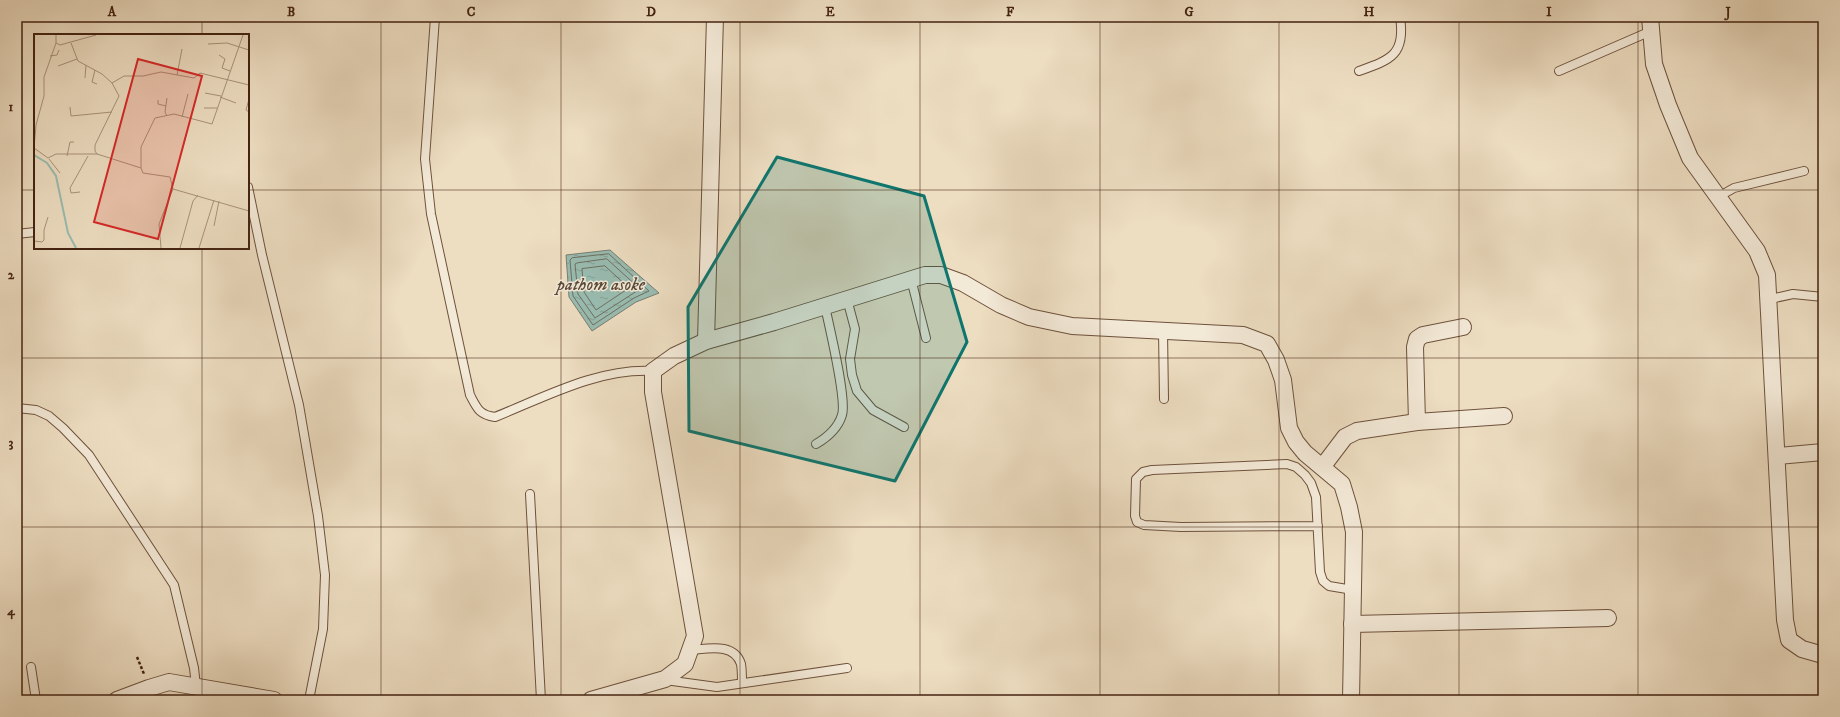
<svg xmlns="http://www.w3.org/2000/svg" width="1840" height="717" font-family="'IM FELL DW Pica',serif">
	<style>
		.water { fill: url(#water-ripples); stroke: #777e71 }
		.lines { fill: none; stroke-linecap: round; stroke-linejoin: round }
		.shore { stroke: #6e6f60; stroke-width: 1 }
		.service-casing { stroke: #6e513c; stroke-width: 10 }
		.minor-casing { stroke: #6e513c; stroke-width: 18 }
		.path { stroke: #432210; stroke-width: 2.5; stroke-dasharray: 3 2; stroke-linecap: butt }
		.service { stroke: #f3e9d7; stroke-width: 8 }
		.minor { stroke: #f3e9d7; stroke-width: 16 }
		.marked { fill: #0f766e; fill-opacity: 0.2; stroke: #0f766e; stroke-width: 3; stroke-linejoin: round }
		.grid { fill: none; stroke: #432210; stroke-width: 1; stroke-opacity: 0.55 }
		.labels { text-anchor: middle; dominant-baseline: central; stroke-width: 3; stroke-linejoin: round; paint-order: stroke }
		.water-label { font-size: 18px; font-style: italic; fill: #584838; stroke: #f3e9d7 }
		.inset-river { fill: none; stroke: #99bcb1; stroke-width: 2 }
		.inset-road { fill: none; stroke: #a9927a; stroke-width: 1 }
		.view { fill: #d62828; fill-opacity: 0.15; stroke: #d62828; stroke-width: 2 }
		.inset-edge { fill: none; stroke: #432210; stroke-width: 2 }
		.neatline { fill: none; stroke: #432210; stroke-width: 1.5 }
		.grid-label { font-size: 13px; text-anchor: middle; font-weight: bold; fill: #432210 }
	</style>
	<defs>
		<pattern id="water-ripples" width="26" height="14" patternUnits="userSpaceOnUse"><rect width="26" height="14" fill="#99bcb1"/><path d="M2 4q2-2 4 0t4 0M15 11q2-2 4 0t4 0" fill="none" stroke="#85a197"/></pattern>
	</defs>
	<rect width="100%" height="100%" fill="#edddc1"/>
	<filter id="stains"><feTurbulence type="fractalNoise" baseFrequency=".005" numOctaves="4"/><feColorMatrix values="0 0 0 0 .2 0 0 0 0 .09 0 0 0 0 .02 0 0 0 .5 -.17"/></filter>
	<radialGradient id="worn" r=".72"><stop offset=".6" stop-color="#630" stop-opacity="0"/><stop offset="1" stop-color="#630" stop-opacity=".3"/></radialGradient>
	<polygon class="water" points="610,250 659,293 636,302 592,331 569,297 566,255"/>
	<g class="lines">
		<g class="shore">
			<polygon points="609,254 649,291 634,298 593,325 573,296 570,260 572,258"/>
			<polygon points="607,259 640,289 595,318 578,294 575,264 577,263"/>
			<polygon points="605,266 629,288 596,310 584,292 582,269"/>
		</g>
		<defs>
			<g id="service">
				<path d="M435 17 425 159 431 214 470 395C477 408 479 415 495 417 545 397 598 368 653 371"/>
				<path d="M1359 71C1390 60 1406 55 1400 17"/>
				<polyline points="1559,71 1651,31"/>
				<polyline points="248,187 262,255 299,405 318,516 325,575 323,629 309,700"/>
				<polyline points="1718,197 1734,188 1804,171"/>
				<polyline points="17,234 35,232"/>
				<polyline points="911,279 926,338"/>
				<polyline points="847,299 855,329 850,359 852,375 857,391 873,410 904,427"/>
				<polyline points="1770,299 1793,294 1823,297"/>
				<polyline points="1163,331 1164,399"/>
				<polyline points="17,408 36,410 49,416 63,428 89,455 174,585 194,668 196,686"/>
				<path d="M816 444C828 437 838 428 842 415 847 399 829 326 825 306"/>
				<polyline points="530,494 541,700"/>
				<polyline points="1318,526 1181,527 1144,525 1137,522 1135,516 1136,479 1143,472 1152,470 1287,464 1296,467 1305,475 1311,483 1316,497 1320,572 1323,581 1329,586 1353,590"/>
				<path d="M690 650C707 649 734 642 741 664 742 670 742 677 742 683"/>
				<polyline points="31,667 36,700"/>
				<polyline points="665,680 717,687 847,668"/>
			</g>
			<g id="minor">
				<polyline points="1650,17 1654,64 1668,105 1690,158 1757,251 1767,275 1785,620 1789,640 1802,649 1823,655"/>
				<polyline points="706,341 715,17"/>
				<polyline points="1417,422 1415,347 1417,339 1423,335 1463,327"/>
				<polyline points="1777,456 1823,452"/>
				<polyline points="1323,466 1345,437 1357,431 1417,422 1504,416"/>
				<polyline points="1352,624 1608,618"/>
				<polyline points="117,700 149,688 169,682 274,700"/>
				<polyline points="591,700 665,679 685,664 695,636 653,392 653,371 674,356 706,341 774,322 925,275 941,275 963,283 1001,305 1029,317 1072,326 1243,335 1267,344 1276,360 1283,380 1289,428 1296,442 1305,453 1342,484 1349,507 1354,532 1351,700"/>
			</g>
		</defs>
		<use href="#service" class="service-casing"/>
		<use href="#minor" class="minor-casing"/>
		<polyline class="path" points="137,657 144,674"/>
		<use href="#service" class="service"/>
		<use href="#minor" class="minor"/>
	</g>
	<path class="marked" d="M777 157 924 196 967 342 895 481 689 431 688 307Z"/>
	<path class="grid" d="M202 17V35M381 17V700M561 17V700M740 17V700M920 17V700M1100 17V700M1279 17V700M1459 17V700M1638 17V700M17 190H35M248 190H1823M202 248V700M17 358H1823M17 527H1823"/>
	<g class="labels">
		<g class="water-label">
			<text x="601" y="285">pathom asoke</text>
		</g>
	</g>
	<g transform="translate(34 34)">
		<rect width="215" height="215" fill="#edddc1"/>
		<path class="inset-river" d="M0 121 13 129 22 142 34 199 42 214"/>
		<path class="inset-road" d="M22 1V9L26 11 62 1M209 1 178 90 140 80 121 84 107 113V134L109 139 136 143 139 155 215 177M37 9 44 27 68 40 78 49 90 42H109L127 38 160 44 166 39 215 51M174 10 193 9 215 16M185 21 191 25 188 34 196 37M16 22 23 21 25 16M24 32 43 25M61 36 58 48 63 50M143 41 148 15M51 44 52 31M78 49 85 62 61 111V117L63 120 107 134M171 59 187 62M186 63 202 69M133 64 131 78 133 82M215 65 212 76 215 78M124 66V70L132 72M36 73 37 82 78 78M170 74H183M148 83 154 60M0 114 2 91 10 62V43L22 9M0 114 14 124 22 120H63M33 122 36 108H40M15 125 26 139M46 158 37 159 36 154 54 122M180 192 185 167M0 207 8 208 10 206V196L14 183M127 214 125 190 139 155M146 214 159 167 164 161M165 214 180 166"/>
		<path class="view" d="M104 25 168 42 124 205 60 188Z"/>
		<rect width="215" height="215" class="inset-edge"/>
	</g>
	<rect width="1840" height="717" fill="none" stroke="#edddc1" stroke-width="44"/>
	<rect x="22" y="22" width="1796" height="673" class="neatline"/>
	<g class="grid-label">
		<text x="112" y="16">A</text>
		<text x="291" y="16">B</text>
		<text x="471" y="16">C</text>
		<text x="651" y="16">D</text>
		<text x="830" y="16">E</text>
		<text x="1010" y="16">F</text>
		<text x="1189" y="16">G</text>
		<text x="1369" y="16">H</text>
		<text x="1549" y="16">I</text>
		<text x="1728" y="16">J</text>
		<text x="11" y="111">1</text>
		<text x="11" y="279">2</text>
		<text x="11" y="447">3</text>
		<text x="11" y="615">4</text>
	</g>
	<rect width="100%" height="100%" filter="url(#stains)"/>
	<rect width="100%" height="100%" fill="url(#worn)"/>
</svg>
